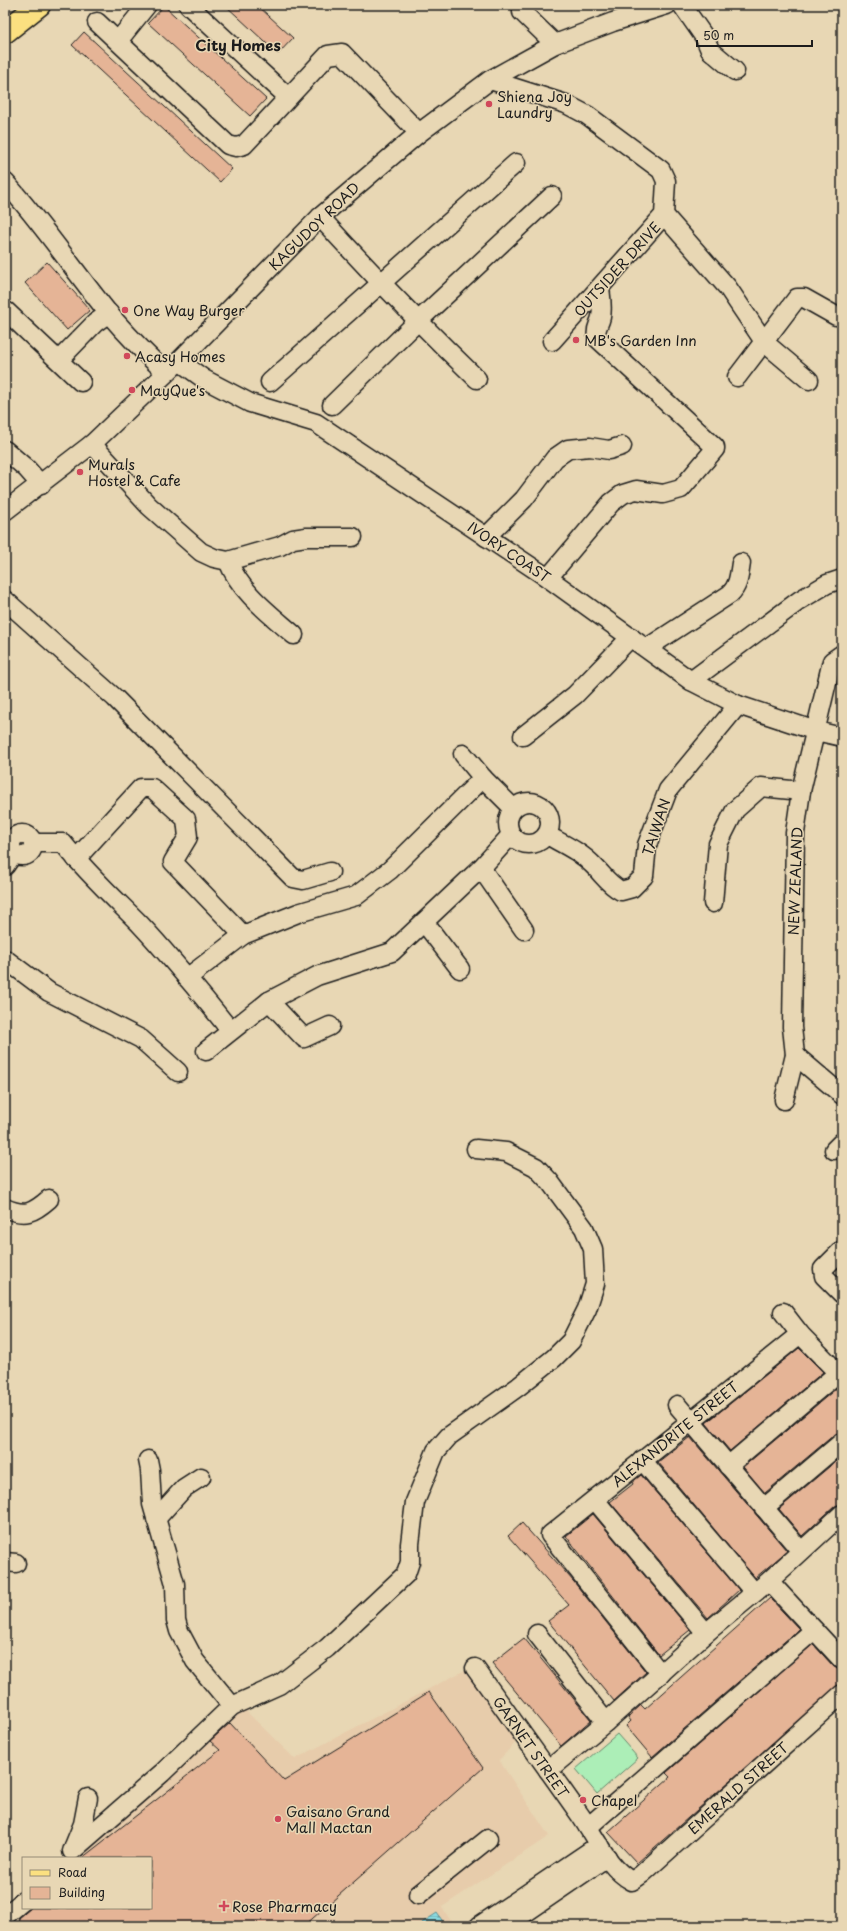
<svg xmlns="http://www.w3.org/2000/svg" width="847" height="1931" font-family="'Playpen Sans',sans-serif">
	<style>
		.built { fill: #e7ccab }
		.green { fill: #aceeb7; stroke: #64856a }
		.water { fill: url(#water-rules); stroke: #5f8f93 }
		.building { fill: #e5b496; stroke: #1c1c1c }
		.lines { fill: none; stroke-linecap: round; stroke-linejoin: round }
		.minor-casing { stroke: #1c1c1c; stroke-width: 21 }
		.major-casing { stroke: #1c1c1c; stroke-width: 25 }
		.minor { stroke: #e8d7b4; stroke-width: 18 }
		.major { stroke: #fbe080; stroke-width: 22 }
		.poi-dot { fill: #d1495b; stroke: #e8d7b4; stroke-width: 1.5 }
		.labels { text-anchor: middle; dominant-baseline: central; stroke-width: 3; stroke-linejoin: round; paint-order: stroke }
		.poi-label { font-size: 14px; fill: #1c1c1c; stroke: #e8d7b4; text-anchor: start }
		.street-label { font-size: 14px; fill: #1c1c1c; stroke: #e8d7b4 }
		.neighbourhood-label { font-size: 15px; font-weight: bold; fill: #1c1c1c; stroke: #e8d7b4 }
	</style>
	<defs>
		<pattern id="water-rules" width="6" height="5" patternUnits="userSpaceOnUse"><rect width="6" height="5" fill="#8bdce3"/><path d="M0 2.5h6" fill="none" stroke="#77bcc2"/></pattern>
	</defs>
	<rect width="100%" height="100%" fill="#e8d7b4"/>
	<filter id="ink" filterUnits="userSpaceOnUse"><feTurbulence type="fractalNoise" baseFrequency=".025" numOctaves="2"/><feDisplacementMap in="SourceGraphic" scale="8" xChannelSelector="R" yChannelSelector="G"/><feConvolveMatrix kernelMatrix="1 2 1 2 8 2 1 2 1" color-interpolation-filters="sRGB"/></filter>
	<g filter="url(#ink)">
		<polygon class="built" points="467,1669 518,1740 499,1760 549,1836 442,1907 454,1926 5,1926 5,1923 23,1908 151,1908 151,1858 77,1858 243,1708 295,1759"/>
		<polygon class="green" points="617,1734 638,1758 597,1794 576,1769"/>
		<polygon class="water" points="437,1913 446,1926 417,1926"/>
		<g class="building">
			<polygon points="225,5 257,5 293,38 278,54"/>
			<polygon points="164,6 266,99 250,116 148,23"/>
			<polygon points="84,32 232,169 220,182 72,45"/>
			<polygon points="47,262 90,310 67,330 25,283"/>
			<polygon points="799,1348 823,1372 730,1451 706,1423"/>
			<polygon points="838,1387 842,1387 842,1432 835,1434 765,1493 743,1467"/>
			<polygon points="690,1437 787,1551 755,1578 658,1462"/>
			<polygon points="842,1456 842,1504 835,1506 802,1536 779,1509"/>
			<polygon points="641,1475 739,1590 708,1618 610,1502 633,1484 632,1482"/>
			<polygon points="593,1514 690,1630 659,1655 566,1536"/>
			<polygon points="522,1523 574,1582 646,1672 614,1701 548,1621 569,1605 508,1536"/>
			<polygon points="770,1598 799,1629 652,1757 626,1726 631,1721 628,1717 641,1705 645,1709"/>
			<polygon points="524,1638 591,1720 561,1746 492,1663"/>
			<polygon points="813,1644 834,1667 842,1670 842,1682 637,1863 608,1832 670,1777 666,1773"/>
			<polygon points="429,1692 483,1768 304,1926 21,1926 19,1918 31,1908 151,1908 151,1858 82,1858 220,1750 210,1741 230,1723 284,1781"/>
		</g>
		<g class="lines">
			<defs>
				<g id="minor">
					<polyline points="188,5 288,97"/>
					<polyline points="522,5 522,12 555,44"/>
					<polyline points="682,5 705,38 710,50 735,71"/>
					<polyline points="97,22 228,145 236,147 244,145 328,55 342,53 419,133"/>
					<polyline points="118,41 147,5"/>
					<polyline points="490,80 566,104 587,115 661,170 666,181 664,215 552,341"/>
					<path d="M5 182C43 224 74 271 110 315 127 335 146 354 165 372"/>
					<polyline points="664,215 728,288 765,343 809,380"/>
					<path d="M320 217C371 273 423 327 477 379"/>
					<polyline points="6,311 81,382"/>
					<polyline points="59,360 95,323 109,313"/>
					<polyline points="179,361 204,379 250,403 316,423 548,578 691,681 738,705 816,731 842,737"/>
					<polyline points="737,377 797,298 804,298 836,316"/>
					<polyline points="270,382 516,163"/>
					<polyline points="332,405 417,322 552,196"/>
					<polyline points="92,444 149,506 201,552 214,558 228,561 280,546 293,539 306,537 353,537"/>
					<polyline points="5,450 27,469 41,485"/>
					<polyline points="5,511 92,444 179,361 320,217 419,133 490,80 555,44 613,22 667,5"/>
					<polyline points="486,537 524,499 555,458 568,449 590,447 609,450 622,446"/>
					<path d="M228 561C240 592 270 614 294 635"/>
					<path d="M548 578 611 503 623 494 636 490 663 494 681 489 715 449V447L597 338C595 327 599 326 601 317 603 307 601 297 600 288"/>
					<polyline points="5,600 115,698 293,878 303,880 330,872"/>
					<path d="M647 648 730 594C739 585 739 575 741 563"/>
					<polyline points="691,681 800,600 827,584 842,579"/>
					<polyline points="523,736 575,695 631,637"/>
					<polyline points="483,778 513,808"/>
					<circle cx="529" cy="823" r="21"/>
					<circle cx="22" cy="845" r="11"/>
					<polyline points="511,835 481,868 524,930"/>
					<path d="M547 835C563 844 581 852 594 866 604 876 608 884 621 891L632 888 644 876 647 845 668 790 738 705"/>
					<path d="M33 843H63C86 872 113 897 139 923 171 957 201 994 230 1030"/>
					<polyline points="76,859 141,788 152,788 186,819 188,837 173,862 243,935"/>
					<polyline points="5,866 14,853"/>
					<polyline points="713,903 718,844 735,810 761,787 801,791"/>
					<polyline points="424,922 460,969"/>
					<polyline points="5,959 49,992 141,1039 178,1072"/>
					<polyline points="187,978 243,935 298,913 356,896 390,870 483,778 463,754"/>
					<polyline points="269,1001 304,1038 330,1026"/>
					<polyline points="206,1051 269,1001 317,976 392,952 481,868"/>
					<polyline points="795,1055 842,1095"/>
					<polyline points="784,1100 795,1055 792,1027 795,833 801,791 832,661 842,654"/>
					<polyline points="834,1150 842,1142"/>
					<path d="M5 1208C25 1217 33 1213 49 1199"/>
					<polyline points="842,1250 823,1269 824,1276 842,1294"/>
					<polyline points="783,1312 800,1334 842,1377"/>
					<polyline points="677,1405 800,1550"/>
					<polyline points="148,1460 150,1470 152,1504 175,1584 176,1620 179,1631 195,1661 232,1706"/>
					<polyline points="642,1460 754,1592"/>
					<polyline points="728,1466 838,1373"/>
					<polyline points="595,1500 706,1633"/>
					<polyline points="764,1508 842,1442"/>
					<polyline points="156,1519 184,1488 201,1477"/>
					<polyline points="5,1562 16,1563"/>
					<polyline points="769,1581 842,1660"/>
					<polyline points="537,1634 606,1722"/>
					<path d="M475 1668C510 1717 545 1765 580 1815 595 1836 608 1869 632 1881L642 1874 842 1694"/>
					<polyline points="661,1674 550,1535 800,1334"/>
					<polyline points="548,1770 606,1722 706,1633 769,1581 842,1514"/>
					<polyline points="588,1827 814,1630"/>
					<polyline points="74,1846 83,1824 88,1798"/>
					<polyline points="72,1851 162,1773 232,1706 279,1685 327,1648 406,1574 410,1562 410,1544 415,1502 436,1451 449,1436 518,1387 554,1358 571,1341 587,1309 595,1284 593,1249 584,1228 550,1182 536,1167 506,1152 476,1149"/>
					<polyline points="418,1895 488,1839"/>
					<polyline points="5,1916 23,1901"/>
					<polyline points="479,1926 599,1845"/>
					<polyline points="506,1926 607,1857"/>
				</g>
				<polyline id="major" points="5,32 39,5"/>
			</defs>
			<use href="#minor" class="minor-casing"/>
			<use href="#major" class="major-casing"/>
			<use href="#minor" class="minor"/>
			<use href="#major" class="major"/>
		</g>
	</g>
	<g class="poi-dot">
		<circle cx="489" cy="104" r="4"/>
		<circle cx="125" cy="310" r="4"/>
		<circle cx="576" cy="340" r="4"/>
		<circle cx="127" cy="356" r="4"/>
		<circle cx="132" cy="390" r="4"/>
		<circle cx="80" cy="472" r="4"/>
		<circle cx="583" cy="1800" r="4"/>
		<circle cx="278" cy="1819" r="4"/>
		<path d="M222 1900h4v4h4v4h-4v4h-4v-4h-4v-4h4z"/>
	</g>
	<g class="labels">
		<g class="poi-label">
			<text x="497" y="96">Shiena Joy<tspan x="497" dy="16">Laundry</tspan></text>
			<text x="133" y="310">One Way Burger</text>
			<text x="584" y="340">MB's Garden Inn</text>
			<text x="135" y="356">Acasy Homes</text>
			<text x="140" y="390">MayQue's</text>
			<text x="88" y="464">Murals<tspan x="88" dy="16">Hostel &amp; Cafe</tspan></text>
			<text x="591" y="1800">Chapel</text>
			<text x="286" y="1811">Gaisano Grand<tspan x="286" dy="16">Mall Mactan</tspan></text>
			<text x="232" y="1906">Rose Pharmacy</text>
		</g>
		<g class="street-label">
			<text transform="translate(314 226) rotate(-44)">KAGUDOY ROAD</text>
			<text transform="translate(617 269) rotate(-48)">OUTSIDER DRIVE</text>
			<text transform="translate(509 552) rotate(34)">IVORY COAST</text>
			<text transform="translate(656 827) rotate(-72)">TAIWAN</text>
			<text transform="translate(795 881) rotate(-88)">NEW ZEALAND</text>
			<text transform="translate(675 1434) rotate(-39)">ALEXANDRITE STREET</text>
			<text transform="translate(531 1747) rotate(55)">GARNET STREET</text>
			<text transform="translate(738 1788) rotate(-42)">EMERALD STREET</text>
		</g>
		<g class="neighbourhood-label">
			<text x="238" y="44">City Homes</text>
		</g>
	</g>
	<rect width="847" height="1931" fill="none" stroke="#e8d7b4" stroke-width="20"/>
	<rect x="10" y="10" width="827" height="1911" fill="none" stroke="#1c1c1c" stroke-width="1.5" filter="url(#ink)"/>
	<rect x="22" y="1857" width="130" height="52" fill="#e8d7b4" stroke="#968c77"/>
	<rect x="30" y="1870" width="20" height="6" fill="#fbe080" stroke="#968c77"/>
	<text x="58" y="1877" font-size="12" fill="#1c1c1c">Road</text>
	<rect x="30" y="1887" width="20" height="12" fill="#e5b496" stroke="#968c77"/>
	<text x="58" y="1897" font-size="12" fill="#1c1c1c">Building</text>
	<path d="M697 40v6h115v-6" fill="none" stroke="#1c1c1c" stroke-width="2"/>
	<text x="703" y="40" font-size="12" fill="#1c1c1c" stroke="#e8d7b4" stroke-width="3" paint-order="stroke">50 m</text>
</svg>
